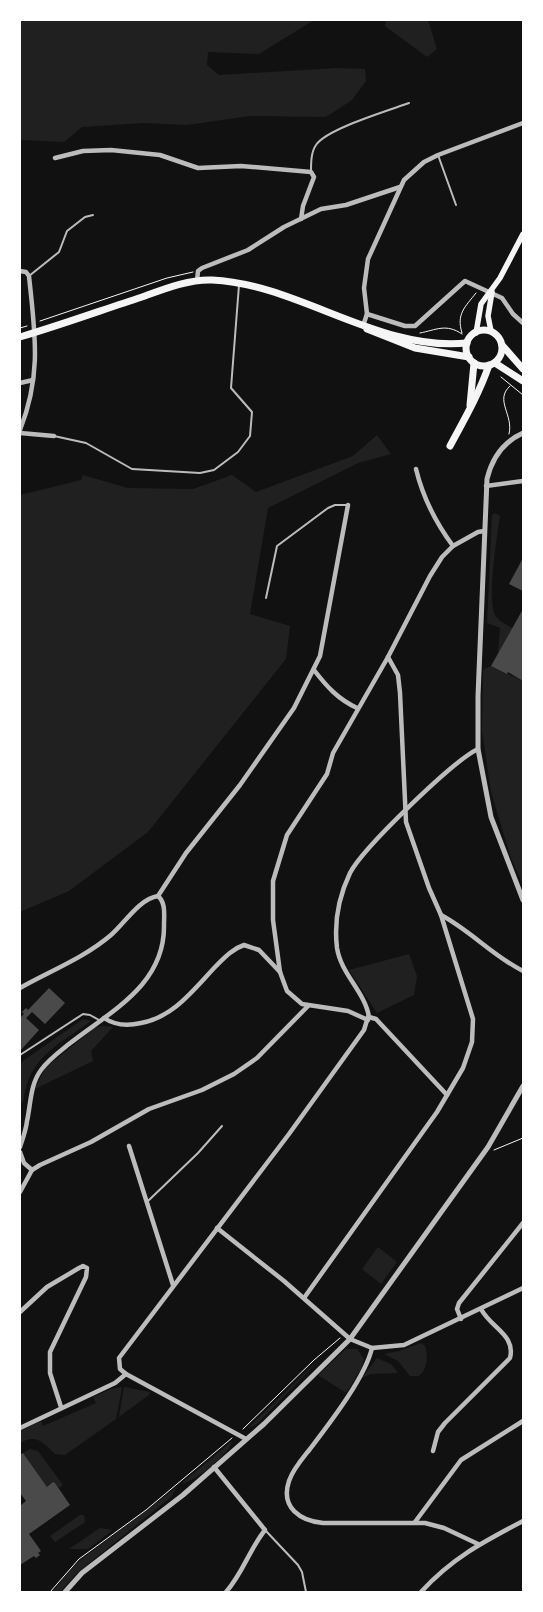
<svg xmlns="http://www.w3.org/2000/svg" width="543" height="1612" font-family="Jost,sans-serif">
	<style>
		.green { fill: #202020 }
		.building { fill: #4a4a4a }
		.lines { fill: none; stroke-linecap: round; stroke-linejoin: round }
		.path { stroke: #f5f5f5; stroke-width: 1 }
		.service { stroke: #bcbcbc; stroke-width: 2 }
		.minor { stroke: #bcbcbc; stroke-width: 4.5 }
		.tertiary { stroke: #bcbcbc; stroke-width: 5 }
		.secondary { stroke: #f5f5f5; stroke-width: 5.5 }
		.trunk { stroke: #f5f5f5; stroke-width: 7 }
	</style>
	<rect width="100%" height="100%" fill="#111"/>
	<g class="green">
		<polygon points="20,20 314,20 259,54 208,52 207,65 219,75 336,68 365,69 366,81 352,100 326,117 250,116 187,125 143,123 82,127 64,142 20,140"/>
		<polygon points="386,20 428,20 437,49 427,57 385,26"/>
		<polygon points="377,435 391,454 358,463 268,508 250,614 290,626 286,659 148,832 69,891 20,912 20,495 81,480 83,475 128,488 193,489 232,475 256,492 353,456"/>
		<path d="M495 513 500 516C497 534 487 601 495 615 499 622 508 625 514 629L500 653 498 652 500 628 487 623 492 515Z"/>
		<polygon points="491,666 523,681 523,885 511,858 491,792 482,731 483,670"/>
		<polygon points="409,954 417,976 414,995 377,1013 349,970"/>
		<path d="M83 1019 91 1021C57 1046 28 1057 23 1103L20 1100V1063Z"/>
		<polygon points="104,1026 113,1027 91,1051 93,1061 35,1089 45,1068 96,1027"/>
		<polygon points="378,1247 397,1262 381,1284 362,1269"/>
		<path d="M421 1343 425 1346C428 1356 428 1369 419 1376H410L398 1361 384 1354 399 1351Z"/>
		<polygon points="330,1349 257,1424 247,1429"/>
		<polygon points="346,1349 357,1349 364,1359 361,1369 346,1393 318,1375"/>
		<polygon points="377,1358 391,1364 398,1373 371,1374 362,1378"/>
		<path d="M122 1387 116 1419 65 1455 55 1454C44 1444 37 1433 20 1443V1431L41 1421 43 1426 96 1403 93 1397 111 1389Z"/>
		<polygon points="124,1387 150,1392 149,1395 119,1417"/>
		<path d="M232 1441C231 1452 193 1484 182 1483Z"/>
		<polygon points="30,1449 38,1451 63,1485 59,1488 54,1482 47,1487 23,1453"/>
		<polygon points="177,1487 171,1497 77,1573 60,1592 52,1592 71,1569 83,1558"/>
		<polygon points="80,1515 84,1515 85,1522 55,1542 50,1536"/>
		<polygon points="100,1528 113,1530 88,1549 69,1549"/>
	</g>
	<g class="building">
		<polygon points="523,558 523,591 509,584"/>
		<polygon points="523,609 523,681 508,672 507,674 491,666"/>
		<polygon points="49,988 65,1003 45,1024 32,1012 26,1018 39,1030 20,1051 20,1018 24,1014 22,1012 26,1008 28,1010"/>
		<polygon points="23,1453 47,1487 53,1482 55,1483 70,1505 29,1534 41,1551 38,1553 40,1555 36,1558 34,1556 20,1565 20,1506 26,1501 20,1493 20,1455"/>
	</g>
	<g class="lines">
		<g class="path">
			<polyline points="40,321 167,278 193,272"/>
			<polyline points="20,328 27,326"/>
			<path d="M420 333C436 330 446 323 462 334"/>
			<path d="M462 333C456 314 465 307 476 293"/>
			<polyline points="501,377 523,395"/>
			<path d="M509 434C514 415 494 400 510 386"/>
			<polyline points="494,1150 523,1138"/>
			<polyline points="243,1429 314,1360 340,1338"/>
			<polyline points="50,1592 79,1559 146,1510 232,1438"/>
		</g>
		<g class="service">
			<polyline points="438,155 456,205"/>
			<path d="M311 172C311 163 311 152 316 145 326 129 390 110 409 103"/>
			<polyline points="29,276 59,252 67,231 85,217 93,215"/>
			<polyline points="54,436 86,443 132,469 200,473 214,470 238,452 250,436 252,412 231,388 239,285"/>
			<polyline points="266,598 277,546 328,508 335,505 348,505"/>
			<polyline points="20,1055 83,1014 90,1015 99,1020"/>
			<polyline points="148,1201 198,1153 222,1126"/>
			<polyline points="266,1531 298,1565 302,1572 306,1592"/>
		</g>
		<g class="minor">
			<polyline points="55,158 83,151 111,150 160,155 198,168 241,166 311,172 314,177 303,206 301,219"/>
			<path d="M20 271 26 272 29 276C35 334 42 374 20 430"/>
			<polyline points="197,281 198,271 202,268 248,250 284,227 321,209 346,205 400,187"/>
			<polyline points="367,314 405,326 415,326 465,281 502,298 513,314 523,323"/>
			<polyline points="363,326 367,314 364,288 368,259 404,180 424,162 438,155 523,123"/>
			<polyline points="20,383 33,380"/>
			<polyline points="20,433 54,436"/>
			<path d="M416 469C423 498 436 523 453 546"/>
			<polyline points="486,486 523,481"/>
			<path d="M314 670C327 687 338 699 357 708"/>
			<polyline points="158,896 186,853 240,785 294,708 320,656 348,505"/>
			<path d="M441 915C471 931 493 956 523 971"/>
			<path d="M20 988C50 971 84 958 111 935 125 923 139 899 158 896"/>
			<path d="M104 1018C116 1026 128 1026 141 1023 174 1017 194 989 216 966 224 958 232 949 244 945L259 950 280 972"/>
			<polyline points="368,1020 348,1011 302,1004 287,991 280,972 273,920 273,881 287,835 327,774 333,753 388,657 430,576 442,557 453,546 478,532 484,531"/>
			<path d="M447 1095 376 1019 369 1017C365 992 341 974 337 948 334 923 339 896 350 873 363 848 453 761 478 749"/>
			<polyline points="129,1146 173,1285"/>
			<path d="M20 1147C23 1138 26 1130 27 1121 31 1103 30 1085 41 1070 48 1060 59 1052 69 1044 111 1011 165 985 164 925 164 915 166 903 158 896"/>
			<polyline points="20,1152 24,1163 32,1170 20,1192"/>
			<polyline points="32,1170 40,1165 91,1142 149,1109 202,1090 234,1074 257,1058 308,1006"/>
			<polyline points="217,1228 284,1281 350,1339 372,1348 404,1345 523,1288"/>
			<polyline points="304,1298 437,1112 463,1068 472,1042 473,1019 441,915 429,888 406,822 400,693 398,675 388,657"/>
			<polyline points="20,1312 47,1287 79,1268 83,1266 87,1268 86,1277 50,1352 50,1373 61,1407"/>
			<polyline points="461,1319 457,1309 459,1303 523,1223"/>
			<path d="M372 1348C365 1378 329 1424 310 1449 302 1459 293 1469 289 1481 280 1508 301 1521 323 1523H425L444 1528 478 1544"/>
			<polyline points="20,1428 115,1383 126,1374"/>
			<polyline points="246,1439 126,1374 120,1369 119,1358 289,1134 364,1030 368,1017"/>
			<path d="M433 1451 438 1432 445 1423 510 1358C516 1335 491 1328 481 1309"/>
			<path d="M214 1467 265 1530C249 1550 243 1573 226 1592"/>
			<polyline points="415,1522 461,1460 523,1421"/>
			<path d="M421 1592C452 1558 483 1542 523 1521"/>
		</g>
		<g class="tertiary">
			<path d="M523 433C503 442 492 458 487 479L478 696V749L491 817 523 900"/>
			<polyline points="65,1592 82,1573 183,1495 264,1424 350,1339 488,1147 523,1086"/>
		</g>
		<g class="secondary">
			<polyline points="491,331 488,316 492,292"/>
			<polyline points="476,333 481,304 500,278 523,234"/>
		</g>
		<g class="trunk">
			<polyline points="367,329 415,348 469,357"/>
			<circle cx="484" cy="348" r="18"/>
			<path d="M20 337C61 325 102 310 142 297 164 289 189 279 212 280 299 284 378 352 467 343"/>
			<polyline points="502,345 523,369"/>
			<polyline points="495,363 523,381"/>
			<polyline points="470,405 474,363"/>
			<path d="M450 446C464 420 479 394 489 365"/>
		</g>
	</g>
	<rect width="543" height="1612" fill="none" stroke="#ffffff" stroke-width="42"/>
</svg>
